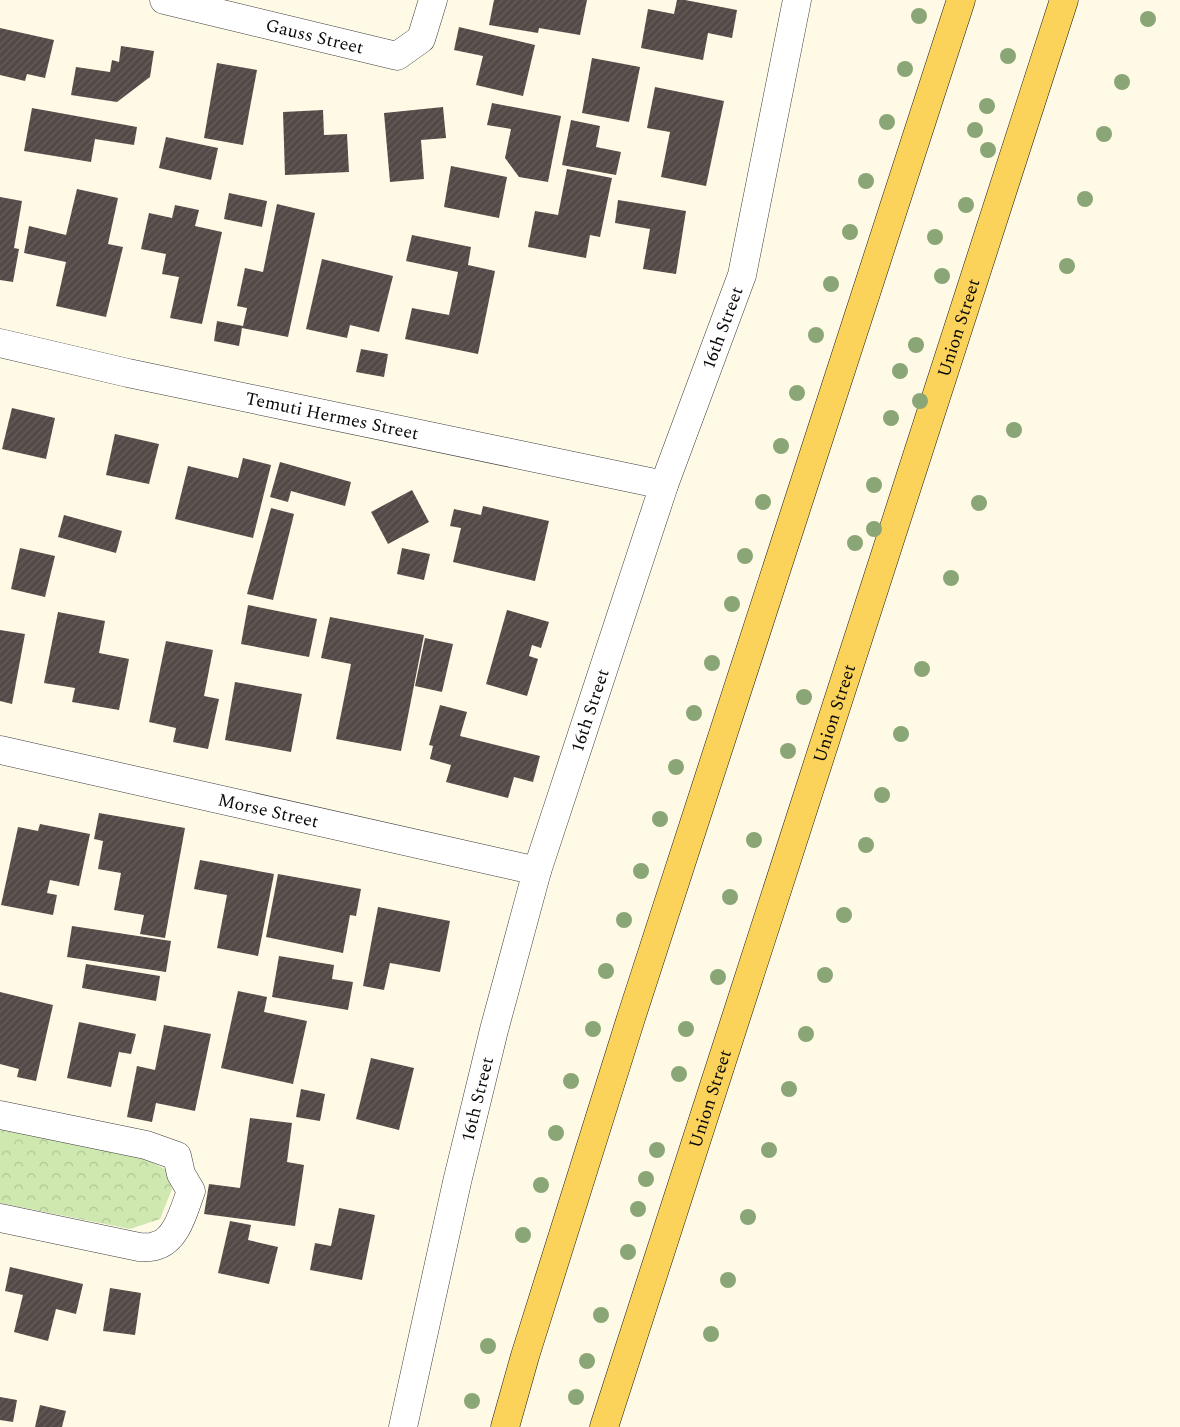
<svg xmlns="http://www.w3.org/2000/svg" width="1180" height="1427" font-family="Spectral,serif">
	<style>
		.park { fill: url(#park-crowns) }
		.building { fill: url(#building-hatch) }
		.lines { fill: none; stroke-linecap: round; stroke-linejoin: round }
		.minor-casing { stroke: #3c3c3c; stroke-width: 29 }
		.major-casing { stroke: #1a1a1a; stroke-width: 29 }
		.minor { stroke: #fff; stroke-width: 28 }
		.major { stroke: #fbd25a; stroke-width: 28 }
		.tree { fill: #8aa676 }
		.labels { text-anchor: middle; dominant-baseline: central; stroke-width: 5; stroke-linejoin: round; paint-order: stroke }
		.street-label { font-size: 18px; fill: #090909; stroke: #fff }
	</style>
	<defs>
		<pattern id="park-crowns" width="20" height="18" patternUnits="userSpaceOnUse" patternTransform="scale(1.25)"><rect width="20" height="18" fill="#cee8b0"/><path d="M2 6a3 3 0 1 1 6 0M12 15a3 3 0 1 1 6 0" fill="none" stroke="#b0c696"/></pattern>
		<pattern id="building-hatch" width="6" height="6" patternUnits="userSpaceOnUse" patternTransform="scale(1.25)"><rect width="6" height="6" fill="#524a46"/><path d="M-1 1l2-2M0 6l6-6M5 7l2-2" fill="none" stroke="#665f5c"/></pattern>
	</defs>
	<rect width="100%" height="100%" fill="#fffae6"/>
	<polygon class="park" points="0,1128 141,1157 165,1169 172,1189 160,1219 130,1229 0,1203"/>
	<g class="building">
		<polygon points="494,0 587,0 580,35 539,28 538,33 489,25"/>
		<polygon points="677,0 685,0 737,10 732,38 708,33 703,60 641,48 648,9 674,14"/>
		<polygon points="459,27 535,45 523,96 476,85 483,56 454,50"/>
		<polygon points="0,28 54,40 45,78 27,74 25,81 0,75"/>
		<polygon points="121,46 154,51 150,77 117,102 71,95 76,67 110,72 112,60 119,62"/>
		<polygon points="592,58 640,67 629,122 582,113"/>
		<polygon points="217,63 257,70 243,145 204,138"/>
		<polygon points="655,87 724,101 706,186 661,177 670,132 647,128"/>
		<polygon points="492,103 561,116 548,182 519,177 505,158 511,129 487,125"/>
		<polygon points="443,107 446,138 421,140 424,179 390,182 384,113"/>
		<polygon points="32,108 137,127 134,145 95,139 91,162 24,151"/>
		<polygon points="323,110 324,135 347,134 349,172 285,175 283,112"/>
		<polygon points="571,120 600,126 596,147 621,152 616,175 562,165"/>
		<polygon points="166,137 218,148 211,180 159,168"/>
		<polygon points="451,166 507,177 499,218 444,207"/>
		<polygon points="567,169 612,178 600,237 590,235 586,258 528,247 535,211 558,215"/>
		<polygon points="77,189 118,198 108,244 123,247 106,317 56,306 66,262 24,253 29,226 66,235"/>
		<polygon points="229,193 267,201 262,227 224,219"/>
		<polygon points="0,197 22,201 14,248 19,249 13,282 0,280"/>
		<polygon points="618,200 686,211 676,274 643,269 650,229 615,223"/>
		<polygon points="277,204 315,213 288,337 242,328 239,346 214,341 217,321 243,326 247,308 237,306 245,268 263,272"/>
		<polygon points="175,205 199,210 195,226 222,232 202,324 170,318 179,277 162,274 166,254 141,249 149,213 172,218"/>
		<polygon points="412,235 471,247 468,265 495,271 478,354 405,339 412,308 449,315 458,272 406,261"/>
		<polygon points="322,259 393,276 379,332 350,325 347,338 306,329"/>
		<polygon points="361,349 388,354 384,377 356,372"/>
		<polygon points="12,408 55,418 46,459 2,449"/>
		<polygon points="115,434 159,444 149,484 106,475"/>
		<polygon points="243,458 271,465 253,538 175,519 188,466 238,478"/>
		<polygon points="280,462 351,482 345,506 291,491 288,502 270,497"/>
		<polygon points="412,490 429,522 388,544 371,512"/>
		<polygon points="483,506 549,521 535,581 453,562 461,528 450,526 454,509 481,515"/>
		<polygon points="271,508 294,514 273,600 247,594"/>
		<polygon points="64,515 122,531 116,553 58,537"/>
		<polygon points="20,548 55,556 45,597 11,589"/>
		<polygon points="402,548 430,554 424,580 397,574"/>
		<polygon points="248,605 317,619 309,657 241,644"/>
		<polygon points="507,610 549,622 541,648 532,645 529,656 538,659 527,696 486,684"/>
		<polygon points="58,612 105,621 99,653 129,659 119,710 72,702 75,688 44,683"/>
		<polygon points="330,617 424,635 401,751 336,739 351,664 321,658"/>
		<polygon points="0,630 25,634 12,704 0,701"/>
		<polygon points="425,638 453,644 442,692 415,686"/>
		<polygon points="166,641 213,650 204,696 219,699 208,749 173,742 176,728 149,722"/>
		<polygon points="235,682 302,694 291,752 225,740"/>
		<polygon points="440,705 467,712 460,736 540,756 533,782 514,777 508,798 446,782 451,765 430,759 433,746 429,745"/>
		<polygon points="99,813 185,828 165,938 140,934 144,915 114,910 121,873 98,869 103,841 94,839"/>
		<polygon points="40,824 90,834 79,886 50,880 47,893 57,895 53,915 1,905 18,827 38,831"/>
		<polygon points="200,860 274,874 258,956 217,948 227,895 194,889"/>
		<polygon points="278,874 361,889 356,916 350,915 343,953 266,937"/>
		<polygon points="378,907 450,921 440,972 390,963 384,990 363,986"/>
		<polygon points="72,926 171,941 166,972 67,957"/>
		<polygon points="279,956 334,965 332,979 353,982 348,1010 272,997"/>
		<polygon points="86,964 160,976 156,1001 82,988"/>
		<polygon points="238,991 267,997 264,1012 307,1021 293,1084 221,1068"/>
		<polygon points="0,992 53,1005 36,1081 17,1077 19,1069 0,1064"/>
		<polygon points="79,1022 136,1034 131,1054 119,1052 111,1087 67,1078"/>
		<polygon points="164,1025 211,1034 195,1111 156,1103 152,1122 127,1117 137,1066 155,1070"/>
		<polygon points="371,1058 414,1068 399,1130 356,1119"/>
		<polygon points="301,1089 325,1094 320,1121 296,1117"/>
		<polygon points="250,1118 292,1123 287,1162 304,1165 295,1226 204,1214 209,1184 240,1188"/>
		<polygon points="339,1208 375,1215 362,1280 310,1270 315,1243 331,1246"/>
		<polygon points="230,1221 251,1225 248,1240 278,1247 269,1284 218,1273"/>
		<polygon points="10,1267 83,1284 76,1314 56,1309 48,1341 14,1332 23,1295 5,1291"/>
		<polygon points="110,1288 141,1293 135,1335 103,1331"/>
		<polygon points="0,1397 17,1400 13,1422 0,1420"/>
		<polygon points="40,1405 66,1411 62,1427 35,1427"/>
	</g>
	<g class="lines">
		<defs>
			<g id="minor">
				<path id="s1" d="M164 0 397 56 421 39 433 0"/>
				<path id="s2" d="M0 343 128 373 664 485"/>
				<path id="s3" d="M0 750 537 871"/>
				<path d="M0 1115 146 1145 177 1156 181 1174 191 1191C184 1209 177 1241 155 1246 151 1248 144 1247 139 1247L0 1218"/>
				<path id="s4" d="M403 1427 457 1182 494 1030 537 871 664 485 742 275 797 0"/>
			</g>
			<g id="major">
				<polyline points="505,1427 525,1356 631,1018 961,0"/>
				<path id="s5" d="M604 1427 1064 0"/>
			</g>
		</defs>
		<use href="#minor" class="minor-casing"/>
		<use href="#major" class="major-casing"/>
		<use href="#minor" class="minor"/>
		<use href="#major" class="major"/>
	</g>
	<g class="tree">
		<circle cx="919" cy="16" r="8"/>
		<circle cx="1148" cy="19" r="8"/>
		<circle cx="1008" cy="56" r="8"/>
		<circle cx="905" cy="69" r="8"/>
		<circle cx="1122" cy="82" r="8"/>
		<circle cx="987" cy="106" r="8"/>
		<circle cx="887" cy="122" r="8"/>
		<circle cx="975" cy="130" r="8"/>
		<circle cx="1104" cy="134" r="8"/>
		<circle cx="988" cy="150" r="8"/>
		<circle cx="866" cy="181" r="8"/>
		<circle cx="1085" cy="199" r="8"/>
		<circle cx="966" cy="205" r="8"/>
		<circle cx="850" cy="232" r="8"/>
		<circle cx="935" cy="237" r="8"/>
		<circle cx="1067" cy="266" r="8"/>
		<circle cx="942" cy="276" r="8"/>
		<circle cx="831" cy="284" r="8"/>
		<circle cx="816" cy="335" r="8"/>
		<circle cx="916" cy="345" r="8"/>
		<circle cx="900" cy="371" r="8"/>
		<circle cx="797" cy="393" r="8"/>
		<circle cx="920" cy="401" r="8"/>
		<circle cx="891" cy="418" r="8"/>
		<circle cx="1014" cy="430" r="8"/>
		<circle cx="781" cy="446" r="8"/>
		<circle cx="874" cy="485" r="8"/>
		<circle cx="763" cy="502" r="8"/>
		<circle cx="979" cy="503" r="8"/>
		<circle cx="874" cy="529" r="8"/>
		<circle cx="855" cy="543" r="8"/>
		<circle cx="745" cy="556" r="8"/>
		<circle cx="951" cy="578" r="8"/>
		<circle cx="732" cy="604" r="8"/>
		<circle cx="712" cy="663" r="8"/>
		<circle cx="922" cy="669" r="8"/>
		<circle cx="804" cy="697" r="8"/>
		<circle cx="694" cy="713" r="8"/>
		<circle cx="901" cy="734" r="8"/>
		<circle cx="788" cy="751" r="8"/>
		<circle cx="676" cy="767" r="8"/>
		<circle cx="882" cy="795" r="8"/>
		<circle cx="660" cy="819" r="8"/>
		<circle cx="754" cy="840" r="8"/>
		<circle cx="866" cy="845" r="8"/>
		<circle cx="641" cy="871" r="8"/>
		<circle cx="730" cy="897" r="8"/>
		<circle cx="844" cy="915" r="8"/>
		<circle cx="624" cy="920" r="8"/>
		<circle cx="606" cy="971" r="8"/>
		<circle cx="825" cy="975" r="8"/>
		<circle cx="718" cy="977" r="8"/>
		<circle cx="593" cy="1029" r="8"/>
		<circle cx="686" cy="1029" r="8"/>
		<circle cx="806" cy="1034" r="8"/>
		<circle cx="679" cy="1074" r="8"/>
		<circle cx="571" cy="1081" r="8"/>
		<circle cx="789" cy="1089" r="8"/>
		<circle cx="556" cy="1133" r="8"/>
		<circle cx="657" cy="1150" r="8"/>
		<circle cx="769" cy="1150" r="8"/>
		<circle cx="646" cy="1179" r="8"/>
		<circle cx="541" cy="1185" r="8"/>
		<circle cx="638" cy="1209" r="8"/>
		<circle cx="748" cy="1217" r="8"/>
		<circle cx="523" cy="1235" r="8"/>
		<circle cx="628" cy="1252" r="8"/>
		<circle cx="728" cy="1280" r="8"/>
		<circle cx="601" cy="1315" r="8"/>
		<circle cx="711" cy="1334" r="8"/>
		<circle cx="488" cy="1346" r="8"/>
		<circle cx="587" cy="1361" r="8"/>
		<circle cx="576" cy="1397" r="8"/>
		<circle cx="472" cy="1401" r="8"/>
	</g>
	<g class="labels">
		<g class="street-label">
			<text stroke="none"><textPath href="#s1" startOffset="155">Gauss Street</textPath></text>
			<text stroke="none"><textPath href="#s4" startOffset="1146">16th Street</textPath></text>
			<text stroke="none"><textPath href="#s5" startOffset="1155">Union Street</textPath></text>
			<text stroke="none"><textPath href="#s2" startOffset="340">Temuti Hermes Street</textPath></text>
			<text stroke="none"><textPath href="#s4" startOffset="741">16th Street</textPath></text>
			<text stroke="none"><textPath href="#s5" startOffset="750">Union Street</textPath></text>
			<text stroke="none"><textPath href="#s3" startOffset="275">Morse Street</textPath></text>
			<text stroke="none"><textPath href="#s4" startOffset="336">16th Street</textPath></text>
			<text stroke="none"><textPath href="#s5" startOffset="345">Union Street</textPath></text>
		</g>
	</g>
</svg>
